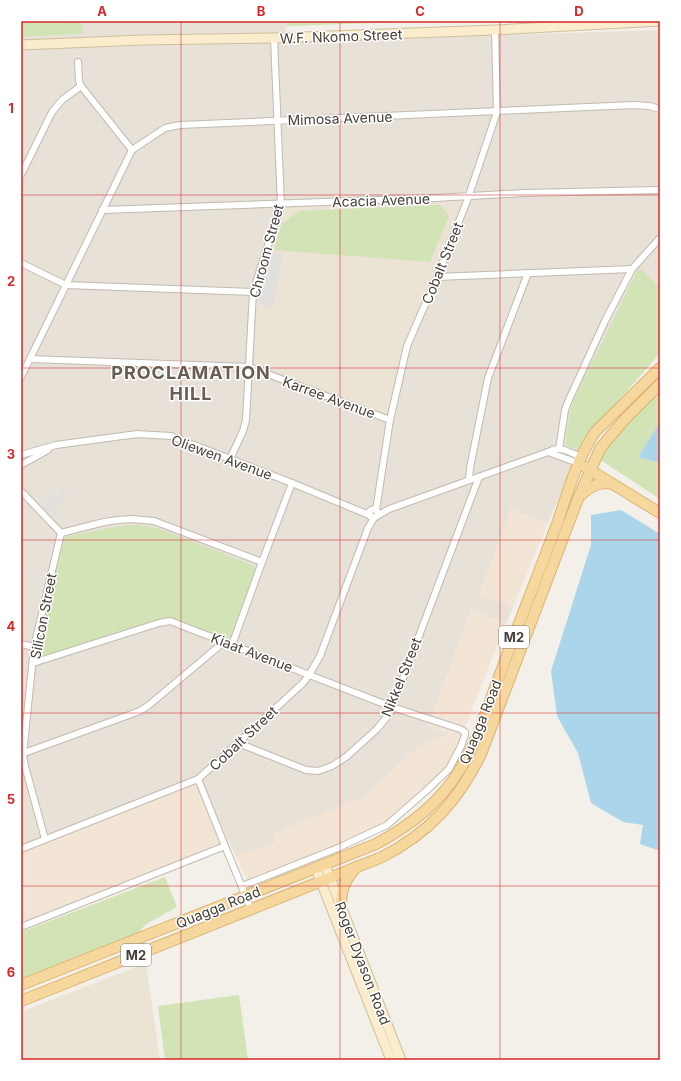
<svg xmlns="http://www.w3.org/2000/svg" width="681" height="1081" font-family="Inter,sans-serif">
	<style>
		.residential { fill: #e7e1d8 }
		.commercial { fill: #f3e5d6 }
		.education { fill: #ebe3d4 }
		.green { fill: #d2e4b5 }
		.parking { fill: #e2e0dd }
		.water { fill: #abd5eb }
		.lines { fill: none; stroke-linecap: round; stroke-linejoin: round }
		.minor-casing { stroke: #c1baaf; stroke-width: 8 }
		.secondary-casing { stroke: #cfbf9c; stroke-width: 11 }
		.primary-casing { stroke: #dab370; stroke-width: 12 }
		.minor { stroke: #fff; stroke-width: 6 }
		.secondary { stroke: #faeccc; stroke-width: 9 }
		.primary { stroke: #f6d89f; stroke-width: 10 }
		.grid { fill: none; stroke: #d62828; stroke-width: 1; stroke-opacity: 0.55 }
		.labels { text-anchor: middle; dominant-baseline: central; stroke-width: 3; stroke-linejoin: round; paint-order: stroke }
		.shield { fill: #fff; stroke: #7e7974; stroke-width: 1 }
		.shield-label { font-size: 13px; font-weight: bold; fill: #464038 }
		.street-label { font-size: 14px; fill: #464038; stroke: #fff }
		.district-label { font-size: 18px; font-weight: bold; letter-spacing: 1px; fill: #685d50; stroke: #fff }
		.neatline { fill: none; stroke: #d62828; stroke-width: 1.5 }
		.grid-label { font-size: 13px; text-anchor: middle; font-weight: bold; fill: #d62828 }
	</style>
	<rect width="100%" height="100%" fill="#f3f0e9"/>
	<polygon class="residential" points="82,21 286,21 287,42 660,30 660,353 589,434 563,487 548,523 511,509 479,594 513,607 506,623 471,610 428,726 449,734 417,748 364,797 273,834 275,842 236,857 198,775 185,782 21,846 21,37 82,34"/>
	<g class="commercial">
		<polygon points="511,509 548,523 513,607 479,594"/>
		<polygon points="471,610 506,623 450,765 382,828 248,883 236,857 275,842 273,834 364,797 417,748 448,734 428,726"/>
		<polygon points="198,775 229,841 21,924 21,846 185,782"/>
	</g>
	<g class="education">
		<polygon points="457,200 460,203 461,207 406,342 391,416 255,362 256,295 285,207"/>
		<polygon points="146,963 160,1060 21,1060 21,1012"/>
	</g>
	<g class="green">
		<polygon points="21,21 82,21 83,34 21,37"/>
		<polygon points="286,21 434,21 286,26"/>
		<polygon points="440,205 449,216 430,262 274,250 282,224 299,211"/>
		<path d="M640 268 660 288V353L589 434 581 451 566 445C567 403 583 381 601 345 613 321 624 297 636 273Z"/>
		<path d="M660 391V422L638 457 660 463V499L602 461C603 443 646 405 660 391Z"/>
		<polygon points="136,525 157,528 250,564 255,567 257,570 234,633 229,638 226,640 175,620 165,619 153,621 43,657 39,656 38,653 62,541 68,536 121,526"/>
		<polygon points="165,877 177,907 145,925 137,934 21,980 21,932"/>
		<polygon points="239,995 248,1060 165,1060 158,1006"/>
	</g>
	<g class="parking">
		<polygon points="273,252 283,255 273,308 259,304 259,295"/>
		<polygon points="64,483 67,490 54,517 45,507 48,494 57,497"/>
	</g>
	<g class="water">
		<polygon points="660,422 660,463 638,457"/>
		<polygon points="621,510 660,534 660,851 640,844 643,825 623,822 591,803 578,753 557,716 551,671 591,545 591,515"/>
	</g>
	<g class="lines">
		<defs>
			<g id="minor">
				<polyline points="78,62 79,81 81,86 132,150"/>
				<polyline points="132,150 165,128 180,125 634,105 649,106 660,109"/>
				<polyline points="21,175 52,112 62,100 81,86"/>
				<polyline points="102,210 435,198 525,193 660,190"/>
				<polyline points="21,263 66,285 253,292"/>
				<polyline points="437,277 632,269"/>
				<polyline points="30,359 249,367 390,420"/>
				<polyline points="21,377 132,150"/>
				<polyline points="559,449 565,410 568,402 605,321 632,269 660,238"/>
				<polyline points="548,452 578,463"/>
				<polyline points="21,455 56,445 137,434 171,436 292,483 369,515"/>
				<polyline points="230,459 243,431 246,420 253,292 281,205 274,38"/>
				<polyline points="21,465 48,450"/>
				<polyline points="469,480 470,468 488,378 528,273"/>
				<polyline points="21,491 61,533"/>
				<polyline points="376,510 390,420 407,346 437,277 467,201 497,112 495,30"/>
				<path d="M378 515 377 511 375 509 371 510 369 512 370 516 374 518 389 509 548 452C560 445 569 452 581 457"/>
				<polyline points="61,533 104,522 118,520 132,519 154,521 262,562"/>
				<polyline points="21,644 34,647"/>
				<polyline points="232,645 262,562 292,483"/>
				<polyline points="33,663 159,623 170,621 392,707 460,729 465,732 465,735 461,746 449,769 426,791 387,825 338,848 242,886"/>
				<polyline points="238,743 306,770 318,771 332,766 346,757 377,729 390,713 479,477"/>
				<polyline points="24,753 140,711 149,705 224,642"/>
				<polyline points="198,779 225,846 251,909"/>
				<polyline points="45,839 25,766 23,755 34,647 61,533"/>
				<polyline points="21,849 198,779 238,743 303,683 309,675 320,656 368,528 374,518"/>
				<polyline points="21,927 225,846"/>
			</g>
			<g id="secondary">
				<polyline points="21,45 142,40 274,38 495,30 660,21"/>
				<polyline points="325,865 401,1060"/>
				<polyline points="316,869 391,1060"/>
			</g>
			<g id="primary">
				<polyline points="585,467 660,513"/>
				<path d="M581 495C591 486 600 481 613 484"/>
				<path d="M341 905C341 888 345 881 356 867"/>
				<path d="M21 985 376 844C409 826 439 804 459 771 477 743 487 708 499 677 518 625 539 573 558 521 568 491 577 459 595 432L660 368"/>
				<path d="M21 1001 382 857C429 833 458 801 481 754L579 496 600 449 607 440 626 418 660 384"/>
			</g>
		</defs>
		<use href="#minor" class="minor-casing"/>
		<use href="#secondary" class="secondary-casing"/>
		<use href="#primary" class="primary-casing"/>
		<use href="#minor" class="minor"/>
		<use href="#secondary" class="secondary"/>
		<use href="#primary" class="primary"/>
	</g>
	<path class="grid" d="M181 21V1060M340 21V1060M500 21V1060M21 195H660M21 368H660M21 540H660M21 713H660M21 886H660"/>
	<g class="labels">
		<g class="shield">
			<rect x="499" y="626" width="30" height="22" rx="3"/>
			<rect x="121" y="944" width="30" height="22" rx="3"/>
		</g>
		<g class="shield-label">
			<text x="514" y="637">M2</text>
			<text x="136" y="955">M2</text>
		</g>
		<g class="street-label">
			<text transform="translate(341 36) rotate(-2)">W.F. Nkomo Street</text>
			<text transform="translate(340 118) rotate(-2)">Mimosa Avenue</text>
			<text transform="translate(381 200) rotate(-2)">Acacia Avenue</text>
			<text transform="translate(266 251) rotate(-75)">Chroom Street</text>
			<text transform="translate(442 263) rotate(-68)">Cobalt Street</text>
			<text transform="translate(329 397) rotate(20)">Karree Avenue</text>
			<text transform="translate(222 457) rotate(20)">Oliewen Avenue</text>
			<text transform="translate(43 616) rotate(-79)">Silicon Street</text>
			<text transform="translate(252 652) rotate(21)">Kiaat Avenue</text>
			<text transform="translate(401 677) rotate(-68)">Nikkel Street</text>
			<text transform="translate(480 722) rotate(-68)">Quagga Road</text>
			<text transform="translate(243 738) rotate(-43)">Cobalt Street</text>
			<text transform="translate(218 907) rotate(-22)">Quagga Road</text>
			<text transform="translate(363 963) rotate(69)">Roger Dyason Road</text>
		</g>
		<g class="district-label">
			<text x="191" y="372">PROCLAMATION<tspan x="191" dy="21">HILL</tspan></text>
		</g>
	</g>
	<rect width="681" height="1081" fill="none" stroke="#ffffff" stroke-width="44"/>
	<rect x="22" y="22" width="637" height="1037" class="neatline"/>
	<g class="grid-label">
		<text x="102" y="16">A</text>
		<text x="261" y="16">B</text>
		<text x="420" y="16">C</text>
		<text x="579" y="16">D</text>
		<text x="11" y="113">1</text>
		<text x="11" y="286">2</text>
		<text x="11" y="459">3</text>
		<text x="11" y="631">4</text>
		<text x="11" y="804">5</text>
		<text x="11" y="977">6</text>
	</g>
</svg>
